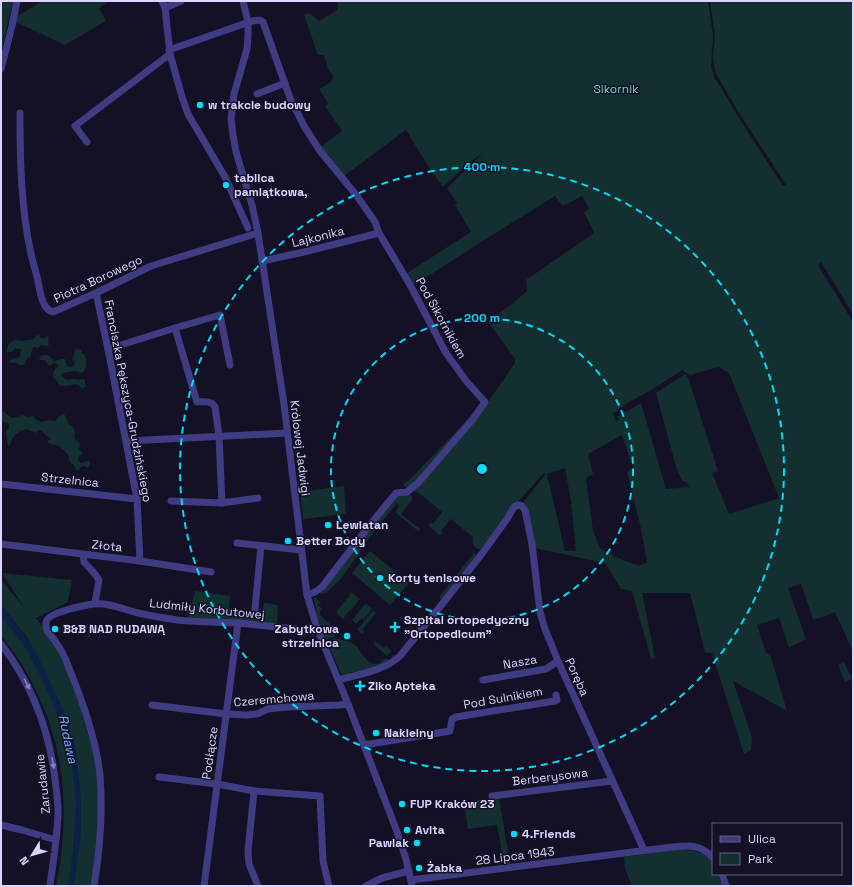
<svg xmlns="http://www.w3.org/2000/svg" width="854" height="887" font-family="'Space Grotesk',sans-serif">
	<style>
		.green { fill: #132f2f; fill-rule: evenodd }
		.water { fill: #0d2147 }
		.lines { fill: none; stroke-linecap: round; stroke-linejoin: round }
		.minor { stroke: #403c83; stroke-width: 7 }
		.oneway { fill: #8681ba }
		.ring { fill: none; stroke: #06dbf9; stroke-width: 2; stroke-dasharray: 7 5 }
		.poi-dot { fill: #06dbf9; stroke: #141025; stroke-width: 1.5 }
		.labels { text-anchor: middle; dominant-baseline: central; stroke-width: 3; stroke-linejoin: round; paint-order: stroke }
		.park-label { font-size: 12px; fill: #62ddc1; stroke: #141025 }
		.poi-label { font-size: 12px; font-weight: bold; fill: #dbd5fe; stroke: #141025; text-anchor: start }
		.street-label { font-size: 12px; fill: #dbd5fe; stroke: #141025 }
		.water-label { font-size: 13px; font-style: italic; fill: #66b3fb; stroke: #141025 }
		.centre { fill: #06dbf9; stroke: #141025; stroke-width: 2 }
		.ring-label { font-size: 12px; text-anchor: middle; font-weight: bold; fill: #06dbf9; stroke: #141025; stroke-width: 3; stroke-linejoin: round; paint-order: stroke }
	</style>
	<rect width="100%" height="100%" fill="#141025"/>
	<g class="green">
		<polygon points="1,1 13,1 1,53"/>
		<polygon points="43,1 110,1 99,8 106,21 65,45 16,22 17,16"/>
		<path d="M337 1H707L708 2 713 35 711 67 714 76 736 113 783 186 786 185 739 113 715 72 713 57 715 35 710 1H853V314L821 262 818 265 853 322V652L835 612 820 618 813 619 801 584 788 588 806 639 789 648 779 618 757 625 766 653 770 654 787 711 733 681 752 737 751 750 744 754 712 653 705 652 690 593H642L655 658 651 659 632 591 621 589 605 563 534 548 524 501 546 474H543L516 504 480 550C474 546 472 545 473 537L451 519 441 531 444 534 441 535H439L429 526 430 522 433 524 442 512C433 505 415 487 404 487V483L409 480 478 409H483L515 363V359L488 321 512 304 527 291 526 280 594 233 584 212 589 209 582 196 563 206 555 196 478 244 414 285 407 273 471 232 455 205 457 203 447 188 483 153 470 162 443 187 428 166 406 130 344 176 320 147 342 131 325 106 328 103 319 89 328 84 334 78 328 68 324 55H318L304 15 309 13 319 21 338 10ZM718 367 729 373 779 498 729 514 712 473 718 471 688 377 685 374 656 393 677 470 682 481 687 482 689 487 666 489 641 403 617 417 619 420 616 421 613 414 624 405 653 389 682 370 690 375ZM622 435 633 467 627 472 640 524 647 562 639 566 616 557 600 548 593 531 586 478 593 474 588 454ZM565 468 571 501 576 551H565L547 474Z"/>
		<path d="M37 335H38L42 339 48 336 49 340 48 341 49 345 47 346 41 345 38 348 33 347 31 353V356L25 361 26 363 24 365H20L16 362 13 363 10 362V360C13 357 17 359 20 356L21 349H18L15 348 12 352H7L6 351 9 343 15 340 23 341 27 340H32Z"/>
		<path d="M76 349 81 350 82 353 85 355C87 362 87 368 82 373L75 371 63 373 61 376 67 380 73 379 78 380 83 379 85 380V384L87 386 82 389 79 385 76 384 67 386H60L57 381 54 379C52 374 54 368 59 366L58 365 54 363 49 366 45 360H40L39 359 41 356C50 354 49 356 54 361L62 359H65C66 363 65 365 69 367L74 366 75 365V362L72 360 74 355 75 350Z"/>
		<path d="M3 411 12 418 14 417 17 418 23 415 28 417 33 416 35 419 41 422 50 420 56 421 59 416 64 414 67 419 68 424 74 428 75 433 74 438 80 444 79 449 82 453V454L78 457V460L81 463C84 463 87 460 90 461V464L88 468 83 466H82L79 470H76L74 465 71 463 69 460C70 453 64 452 59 446 55 445 50 445 47 441L48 440H50L51 438 45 435 42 430 38 431 36 433 27 429 20 431 12 438 11 443 9 446H8L6 434V430L9 429V424L3 421 1 419V412Z"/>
		<polygon points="344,486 346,514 303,519 300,492"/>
		<polygon points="409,493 412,496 412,500 401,514 420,529 418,531 395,512 399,506 397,503 373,533 340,580 326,593 321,594 319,592 397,495"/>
		<polygon points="370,551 409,583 390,605 352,573"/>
		<polygon points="474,553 476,555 442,601 439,597"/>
		<path d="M2 573 72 580 68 602 36 618 54 643 74 683 98 766 99 819 93 886H56C59 869 62 852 63 835 66 790 60 745 42 704 35 689 28 673 18 658 15 654 2 637 1 634 0 628 1 621 1 616 7 623 13 630 19 638 35 659 46 685 56 710L28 639 1 605V579L25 609ZM59 718H66L76 751 68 745Z"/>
		<polygon points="195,591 230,596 229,608 262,611 264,603 278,605 277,623 277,624 188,618"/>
		<polygon points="351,592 360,599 350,611 349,611 344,616 345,617 343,619 336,612 350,595 349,594"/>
		<path d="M314 598H316L324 606 320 603 318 605 322 609 320 611V615L331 625 335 637 326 639C321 626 315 612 314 598Z"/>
		<polygon points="366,603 372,609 364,619 362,618 356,624 352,620"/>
		<polygon points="373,610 376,613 362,630 364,632 362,634 357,630"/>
		<path d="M336 638C342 641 347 640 352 643 363 649 363 665 379 664L385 658 389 660 394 654 395 656 379 668 354 673 351 672 348 674 343 675 341 674 327 641Z"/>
		<polygon points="375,641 384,648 386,645 391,651 387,656 373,644"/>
		<polygon points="844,662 852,679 845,682 838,665"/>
		<polygon points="499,797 510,864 504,864 497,825 468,829 464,802"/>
		<path d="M682 849C695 850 705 853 713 863V874H718L722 886H632L625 869 624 857Z"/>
	</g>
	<polygon class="water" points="1,605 35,650 63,709 76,751 81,797 81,833 74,886 68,886 73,850 76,805 73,775 69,748 50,695 33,661 19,638 1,616"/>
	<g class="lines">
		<g class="minor">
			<polyline points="162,1 165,8 170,54 182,97 188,114 225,177 248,228"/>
			<polyline points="243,1 248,22 248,36 247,49 234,94 233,102 231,119 233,135 236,152 252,205 258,233 284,404 307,595 317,628 348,704 396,829 406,859 412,886"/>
			<polyline points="165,8 181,1"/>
			<polyline points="169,50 252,21 260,20 263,22 290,98 304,126 320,151 357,196 375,222 379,233 409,283 446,353 467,382 485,402 473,419 418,483 407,492 396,493 369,526 322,587 315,592 307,595"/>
			<polyline points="1,69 12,26 17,1"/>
			<polyline points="257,94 285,83"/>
			<path d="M20 113C20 160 21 208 31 254 33 263 36 272 38 281 40 291 42 310 53 312L96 293 151 266 258 233"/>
			<polyline points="87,142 75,126 170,54"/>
			<polyline points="262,261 304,252 379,233"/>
			<polyline points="96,293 108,349 137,499 140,561"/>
			<path d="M175 328 197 402C204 402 211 400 215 407L219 436 222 503"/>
			<polyline points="108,349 175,328 220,315 230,365"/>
			<polyline points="127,441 287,433"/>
			<polyline points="1,484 137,499"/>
			<polyline points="171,501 222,503 258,498"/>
			<polyline points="237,543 301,550"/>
			<polyline points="1,544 140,561 211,572"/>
			<polyline points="83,555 84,562 95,574 99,580 95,603"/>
			<polyline points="255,609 261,546"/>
			<path d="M1 644C31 683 49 730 55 779 56 789 58 799 58 810 58 835 53 861 50 886"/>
			<path d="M339 680C360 674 384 671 400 656L443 603 481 555 507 519 514 507 518 505 522 506 525 510 532 544 540 612 545 629 558 661 644 850"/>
			<polyline points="483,680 546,669 558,661"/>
			<polyline points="152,705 226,714 247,715 257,714 268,709 276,708 288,707 339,705 348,704"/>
			<polyline points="364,745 450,731 452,719 456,717 555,701 557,700 556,695"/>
			<polyline points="159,777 217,784 254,791 320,796 323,861 329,886"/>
			<polyline points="254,791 248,851 249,864 258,886"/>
			<polyline points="492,796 612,781"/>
			<polyline points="1,825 22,830 56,840"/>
			<polyline points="722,874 726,886"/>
			<path d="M411 880 672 847C688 845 701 844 713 858"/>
			<path d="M94 886C100 850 103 812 100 775 96 738 83 702 69 668 66 659 61 649 55 641 53 638 50 635 48 632 46 629 45 623 47 620 51 612 85 605 94 604 108 602 125 610 138 613 151 616 164 618 177 620 197 622 217 622 237 623 260 625 283 628 306 630L317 628"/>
			<polyline points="204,886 238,623"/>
			<polyline points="366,886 382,878 409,871"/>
		</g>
	</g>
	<defs><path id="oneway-solid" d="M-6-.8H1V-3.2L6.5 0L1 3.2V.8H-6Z"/></defs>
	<g class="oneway">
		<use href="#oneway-solid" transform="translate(27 684) rotate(62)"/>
		<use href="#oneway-solid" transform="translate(53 763) rotate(80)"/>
	</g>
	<g class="ring">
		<circle cx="482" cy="469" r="151"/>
		<circle cx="482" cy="469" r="302"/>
	</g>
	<g class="poi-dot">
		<circle cx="200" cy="105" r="4"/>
		<circle cx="226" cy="185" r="4"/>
		<circle cx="328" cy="525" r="4"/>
		<circle cx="288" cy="541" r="4"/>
		<circle cx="380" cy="578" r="4"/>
		<path d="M393 621h4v4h4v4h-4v4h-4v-4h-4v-4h4z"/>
		<circle cx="55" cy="629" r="4"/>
		<circle cx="347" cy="636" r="4"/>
		<path d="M358 680h4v4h4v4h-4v4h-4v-4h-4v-4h4z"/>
		<circle cx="376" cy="733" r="4"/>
		<circle cx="402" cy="804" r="4"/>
		<circle cx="407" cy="830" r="4"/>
		<circle cx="514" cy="834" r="4"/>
		<circle cx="417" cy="843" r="4"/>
		<circle cx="419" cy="868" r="4"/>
	</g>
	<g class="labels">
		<g class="park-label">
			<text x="616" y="89">Sikornik</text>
		</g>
		<g class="poi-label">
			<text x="208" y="105">w trakcie budowy</text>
			<text x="234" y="178">tablica<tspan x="234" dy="14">pamiątkowa,</tspan></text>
			<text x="336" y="525">Lewiatan</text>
			<text x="296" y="541">Better Body</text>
			<text x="388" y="578">Korty tenisowe</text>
			<text x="404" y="620">Szpital ortopedyczny<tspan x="404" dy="14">"Ortopedicum"</tspan></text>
			<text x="63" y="629">B&amp;B NAD RUDAWĄ</text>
			<text x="339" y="629" text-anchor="end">Zabytkowa<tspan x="339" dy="14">strzelnica</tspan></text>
			<text x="368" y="686">Ziko Apteka</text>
			<text x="384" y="733">Nakielny</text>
			<text x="410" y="804">FUP Kraków 23</text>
			<text x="415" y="830">Avita</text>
			<text x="522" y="834">4.Friends</text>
			<text x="409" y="843" text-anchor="end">Pawlak</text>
			<text x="427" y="868">Żabka</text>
		</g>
		<g class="street-label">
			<text transform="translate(318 237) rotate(-14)">Lajkonika</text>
			<text transform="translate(98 279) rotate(-25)">Piotra Borowego</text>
			<text transform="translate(441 318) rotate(61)">Pod Sikornikiem</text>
			<text transform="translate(128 401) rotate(79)">Franciszka Pększyca-Grudzińskiego</text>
			<text transform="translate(300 448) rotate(83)">Królowej Jadwigi</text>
			<text transform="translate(70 480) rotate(6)">Strzelnica</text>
			<text transform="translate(107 546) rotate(6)">Złota</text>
			<text transform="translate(207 609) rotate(6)">Ludmiły Korbutowej</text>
			<text transform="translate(520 662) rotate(-10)">Nasza</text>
			<text transform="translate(577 677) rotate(66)">Poręba</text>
			<text transform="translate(503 698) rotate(-10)">Pod Sulnikiem</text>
			<text transform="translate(274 699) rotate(-5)">Czeremchowa</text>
			<text transform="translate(210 753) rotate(-82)">Podłącze</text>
			<text transform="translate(550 777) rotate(-7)">Berberysowa</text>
			<text transform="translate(43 784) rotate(-96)">Zarudawie</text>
			<text transform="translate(515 856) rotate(-7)">28 Lipca 1943</text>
		</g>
		<g class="water-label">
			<text transform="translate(68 739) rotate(78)">Rudawa</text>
		</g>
	</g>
	<circle cx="482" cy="469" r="6" class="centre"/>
	<g class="ring-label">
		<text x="482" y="171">400 m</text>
		<text x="482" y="322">200 m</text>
	</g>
	<rect width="854" height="887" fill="none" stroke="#dbd5fe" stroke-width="4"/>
	<rect x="712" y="823" width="130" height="52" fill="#141025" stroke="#645f7c"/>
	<rect x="720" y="836" width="20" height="6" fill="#403c83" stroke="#645f7c"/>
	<text x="748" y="843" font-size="12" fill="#dbd5fe">Ulica</text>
	<rect x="720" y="853" width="20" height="12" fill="#132f2f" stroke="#645f7c"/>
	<text x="748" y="863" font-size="12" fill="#dbd5fe">Park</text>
	<g transform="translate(32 855) rotate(233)" stroke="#141025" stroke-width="3" paint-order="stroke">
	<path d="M0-3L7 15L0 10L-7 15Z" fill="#dbd5fe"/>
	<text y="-6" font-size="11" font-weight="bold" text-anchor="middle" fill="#dbd5fe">N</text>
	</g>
</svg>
